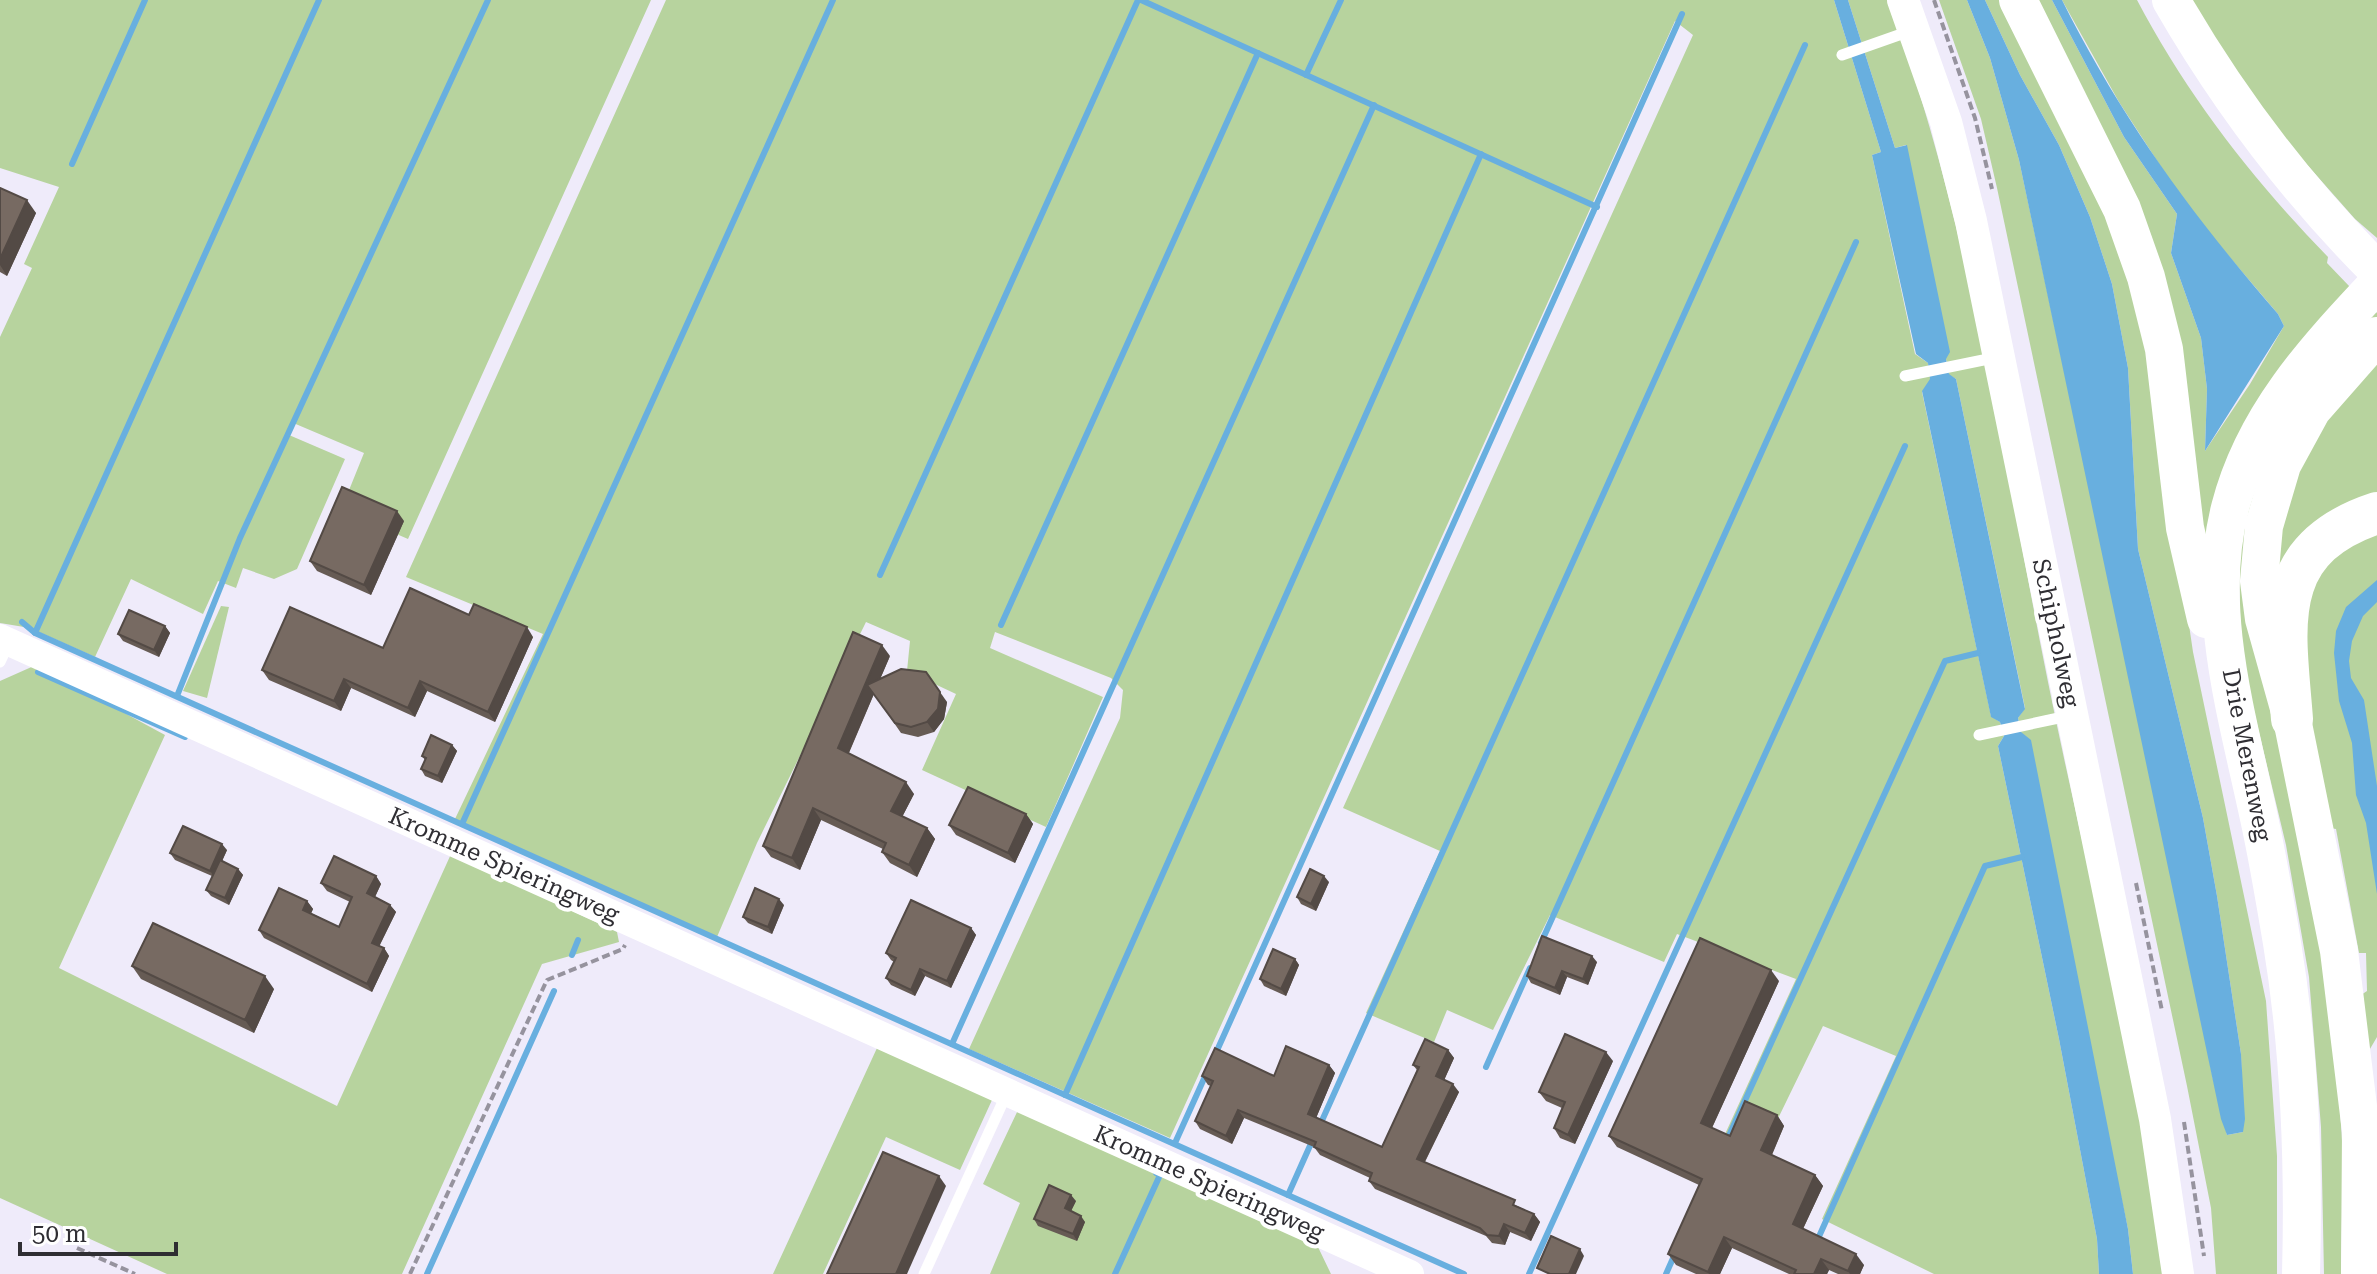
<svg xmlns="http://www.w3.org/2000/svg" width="2377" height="1274" font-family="'Roboto Serif',serif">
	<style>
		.green { fill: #b7d39e }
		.water { fill: #68afdf }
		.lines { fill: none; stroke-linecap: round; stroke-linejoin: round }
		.stream { stroke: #68afdf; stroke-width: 6 }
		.path { stroke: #96939e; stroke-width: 4; stroke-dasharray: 8 4; stroke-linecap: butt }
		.service { stroke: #fff; stroke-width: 11 }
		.tertiary { stroke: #fff; stroke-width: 28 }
		.secondary { stroke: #fff; stroke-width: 32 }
		.trunk { stroke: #fff; stroke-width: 38 }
		.motorway { stroke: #fff; stroke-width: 42 }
		.wall { fill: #665b54 }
		.shaded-wall { fill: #534a45 }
		.building { fill: #776a62; stroke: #534a45; stroke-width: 2 }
		.labels { text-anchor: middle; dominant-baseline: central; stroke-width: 8; stroke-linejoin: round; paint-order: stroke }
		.street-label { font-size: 24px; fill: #2f2e33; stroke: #fff }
	</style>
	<rect width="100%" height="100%" fill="#efebfa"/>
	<g class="green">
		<polygon points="0,0 651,0 408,539 341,510 364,453 291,422 265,490 289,435 345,459 297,569 274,579 243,568 236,588 218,581 203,614 131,579 95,657 30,628 0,623 0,337 32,268 24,264 59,187 0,168"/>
		<polygon points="666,0 1834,0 1881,152 1872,155 1915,354 1928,363 1931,379 1922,392 1991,716 2000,722 2004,736 1998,746 2059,1039 2097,1239 2099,1274 1934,1274 1822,1219 1896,1056 1823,1026 1711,1256 1677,1239 1796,979 1677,934 1664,962 1550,915 1493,1030 1447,1010 1434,1042 1366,1013 1440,851 1343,808 1693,35 1675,21 1170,1138 969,1049 1120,718 1123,690 1111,678 995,632 990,648 1103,697 1046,827 922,770 956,694 907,671 910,641 866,622 757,843 717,937 455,819 543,634 406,577"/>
		<path d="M1848 0H1888C1969 219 2002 454 2048 682 2088 880 2141 1074 2166 1274H2133L2128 1229 2018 718 2025 708 1956 379 1949 375 1906 145 1895 148Z"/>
		<polygon points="1939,0 1967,0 1990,58 2019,160 2176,893 2213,1079 2227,1135 2243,1132 2241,1054 2217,896 2203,818 2138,549 2128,368 2112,284 2090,217 2059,145 2020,75 1985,0 2003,0 2111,222 2149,354 2193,652 2266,1001 2277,1156 2277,1274 2216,1274 2211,1208 2187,1086 1997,188 1981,119"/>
		<path d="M2033 0H2052L2124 137 2177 214 2171 253 2201 338 2207 389 2205 451 2250 384 2284 326 2278 314 2187 207 2119 102 2062 0H2137C2187 95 2253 180 2328 257L2327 263 2350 287 2207 566 2183 424Z"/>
		<polygon points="2187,0 2377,0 2377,238 2355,219 2278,132"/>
		<polygon points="2371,306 2377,313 2377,325 2259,510 2335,1030 2343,1157 2341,1274 2324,1274 2321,1127 2309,977 2286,845 2241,657 2238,521"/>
		<polygon points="2377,350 2377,499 2284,578 2270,569 2299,453"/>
		<polygon points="2377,525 2377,1037 2367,1054 2358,997 2367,991 2366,953 2359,953 2336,829 2330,828 2294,658 2316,569"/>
		<polygon points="221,606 229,607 207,698 183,691"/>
		<polygon points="36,665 165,735 59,968 337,1106 451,854 617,932 619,942 542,964 402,1274 167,1274 0,1198 0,681"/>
		<polygon points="877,1048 992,1100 960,1170 886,1137 823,1274 773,1274"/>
		<polygon points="1018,1110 1318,1247 1331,1274 990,1274 1020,1203 983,1184"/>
	</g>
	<g class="water">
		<polygon points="1834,0 1848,0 1895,148 1907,145 1950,352 1946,359 1949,374 1956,379 2025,709 2018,718 2021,732 2031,740 2128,1229 2133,1274 2099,1274 2097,1239 2059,1039 1998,746 2004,736 2000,722 1991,717 1922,391 1930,379 1928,363 1916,354 1872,155 1881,152"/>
		<polygon points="1967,0 1985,0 2020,75 2059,145 2090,217 2112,284 2128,368 2138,549 2203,818 2217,896 2241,1054 2245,1119 2243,1132 2227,1135 2221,1119 2019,160 1990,58"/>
		<path d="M2052 0H2062C2121 118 2192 215 2278 314L2284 326 2205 451 2207 389 2201 338 2171 253 2177 214 2124 137Z"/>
		<polygon points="2377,580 2377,602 2363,616 2352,641 2349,661 2351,678 2364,700 2377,786 2377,894 2366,823 2356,795 2352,743 2339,701 2334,653 2336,631 2346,607"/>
	</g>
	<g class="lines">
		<g class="stream">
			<polyline points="1141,0 1597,207"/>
			<polyline points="1306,75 1341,0"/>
			<polyline points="72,164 145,0"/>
			<polyline points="880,575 1138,0"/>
			<polyline points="22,622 35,633 1464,1274"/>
			<polyline points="1001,625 1258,53"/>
			<polyline points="35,633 319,0"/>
			<polyline points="38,672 185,737"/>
			<polyline points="177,696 240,538 488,0"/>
			<polyline points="462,824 833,0"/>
			<polyline points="1541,943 1856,242"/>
			<polyline points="572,955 578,940"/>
			<polyline points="952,1044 1374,105"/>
			<polyline points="1215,1055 1682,14"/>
			<polyline points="1486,1067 1530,968"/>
			<polyline points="1065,1095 1481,154"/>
			<polyline points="1320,1125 1805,45"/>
			<polyline points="1727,1140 1945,661 1978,653"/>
			<polyline points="1175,1143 1207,1072"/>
			<polyline points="1288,1195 1313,1139"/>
			<polyline points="1817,1241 1985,866 2022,857"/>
			<polyline points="427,1274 554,991"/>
			<polyline points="1115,1274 1160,1175 1156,1173"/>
			<polyline points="1529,1274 1905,446"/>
			<polyline points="1666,1274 1674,1256"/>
		</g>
		<g class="path">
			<polyline points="1934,0 1975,118 1992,189"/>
			<polyline points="2136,883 2162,1011"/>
			<polyline points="2184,1122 2204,1256"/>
			<polyline points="77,1248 135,1274"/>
			<polyline points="410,1274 547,980 623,949 625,945"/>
		</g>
		<g class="service">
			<polyline points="1842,55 1913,30"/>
			<polyline points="1905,376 1998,357"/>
			<polyline points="0,662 9,643"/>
			<polyline points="1979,735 2068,716"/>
			<polyline points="924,1274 1007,1093"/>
		</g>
		<polyline class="tertiary" points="0,638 1410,1274"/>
		<polyline class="secondary" points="1903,0 1946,122 1971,221 2155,1119 2178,1274"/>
		<g class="trunk">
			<polyline points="2018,0 2122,209 2146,277 2164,349 2185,528 2206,619"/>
			<path d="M2171 0C2228 99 2296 189 2377 270"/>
			<path d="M2301 1274C2304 1163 2300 1052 2282 943 2275 901 2268 859 2259 818 2238 718 2204 610 2230 508 2253 417 2314 351 2377 284"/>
			<polyline points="2360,1274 2361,1131 2339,951 2292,719 2264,619 2259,581 2264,526 2282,465 2312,410 2377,336"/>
		</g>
		<path class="motorway" d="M2292 719C2285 627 2267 549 2377 513"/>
	</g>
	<g class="wall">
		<polygon points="0,188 36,213 7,276 0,272"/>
		<polygon points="404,521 371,595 317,571 310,561"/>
		<polygon points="469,615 533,637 495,722 427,691 415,717 351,688 341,711 269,680 262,670 383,648"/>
		<polygon points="165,626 170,633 159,657 123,641 118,634"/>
		<polygon points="890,656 880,679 947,702 944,719 934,732 918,737 901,733 874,694 849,753 914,794 902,817 927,828 935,839 917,877 890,863 882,852 883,849 821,820 800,870 771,857 763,846"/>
		<polygon points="452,745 457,751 442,783 425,776 421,769 425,760 422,756"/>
		<polygon points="1026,814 1033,824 1015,863 956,835 949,825"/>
		<polygon points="227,850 222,861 238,869 243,875 229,905 211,896 206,890 212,876 175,860 170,853"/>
		<polygon points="376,876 381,884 375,897 390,905 396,912 379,946 384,948 389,956 372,992 264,938 259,930 307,901 313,909 311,913 339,927 350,902 327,891 321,883"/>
		<polygon points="1329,882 1316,911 1301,904 1297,897"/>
		<polygon points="784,905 772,934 748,923 743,917"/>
		<polygon points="971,928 976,935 951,988 925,976 915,996 891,985 886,978 894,962 891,960 886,953"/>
		<polygon points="1295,959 1299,965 1286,996 1264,986 1260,979"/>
		<polygon points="1597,962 1588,985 1567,977 1560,995 1531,983 1527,976"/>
		<polygon points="132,966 274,989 254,1033 141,979"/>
		<polygon points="1779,981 1712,1128 1730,1136 1777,1115 1784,1126 1772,1155 1815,1175 1823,1186 1803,1229 1864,1265 1860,1274 1838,1274 1829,1270 1827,1274 1789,1274 1732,1248 1720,1274 1696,1274 1676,1265 1668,1254 1699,1185 1617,1147 1609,1136"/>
		<polygon points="1448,1050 1454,1058 1444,1080 1459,1092 1425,1162 1534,1214 1540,1222 1531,1241 1510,1232 1505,1245 1492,1243 1486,1236 1375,1189 1369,1181 1370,1178 1320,1155 1314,1147 1244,1118 1232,1144 1200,1129 1195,1121 1211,1086 1208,1085 1202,1076 1274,1076 1329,1065 1335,1073 1316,1118 1382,1147 1417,1070 1413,1065"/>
		<polygon points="1613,1061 1575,1144 1560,1138 1554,1128 1562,1108 1546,1101 1539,1092"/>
		<polygon points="1076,1201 1071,1211 1085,1222 1077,1241 1038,1226 1034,1219"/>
	</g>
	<g class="shaded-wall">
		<polygon points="27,200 36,213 7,276 0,265 0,259"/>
		<polygon points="397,511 404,521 371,595 364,585"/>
		<polygon points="165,626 170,633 159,657 154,650"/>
		<polygon points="527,627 533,637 495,722 488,712"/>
		<polygon points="882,645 890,656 846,759 838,748"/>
		<polygon points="926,672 947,702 944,719 934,732 927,722"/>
		<polygon points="344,679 351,688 341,711 334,701"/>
		<polygon points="420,681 427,691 415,717 408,708"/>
		<polygon points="452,745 457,751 442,783 438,776"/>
		<polygon points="906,782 914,794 899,823 891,811"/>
		<polygon points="813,808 821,820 800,870 792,858"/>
		<polygon points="1026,814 1033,824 1015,863 1008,853"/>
		<polygon points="927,828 935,839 917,877 909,865"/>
		<polygon points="222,844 227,850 215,877 210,871"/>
		<polygon points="238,869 243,875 229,905 225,898"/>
		<polygon points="376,876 381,884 373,901 367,893"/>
		<polygon points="1324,876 1329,882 1316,911 1311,904"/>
		<polygon points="779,899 784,905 772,934 768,927"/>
		<polygon points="307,901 313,909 309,918 303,910"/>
		<polygon points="390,905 396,912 377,951 372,943"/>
		<polygon points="971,928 976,935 951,988 947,981"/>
		<polygon points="384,948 389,956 372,992 367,984"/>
		<polygon points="1592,956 1597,962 1588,985 1583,979"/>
		<polygon points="1295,959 1299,965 1286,996 1281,989"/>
		<polygon points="920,969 925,976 915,996 911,990"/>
		<polygon points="1771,970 1779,981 1709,1134 1701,1123"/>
		<polygon points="1562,971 1567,977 1560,995 1555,988"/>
		<polygon points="265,976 274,989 254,1033 245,1020"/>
		<polygon points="1448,1050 1454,1058 1442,1085 1436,1076"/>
		<polygon points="1606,1052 1613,1061 1575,1144 1568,1135"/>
		<polygon points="1329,1065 1335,1073 1314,1123 1308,1114"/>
		<polygon points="1453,1084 1459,1092 1422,1167 1417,1159"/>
		<polygon points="1238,1110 1244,1118 1232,1144 1226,1136"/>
		<polygon points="1777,1115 1784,1126 1769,1161 1761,1150"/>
		<polygon points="1815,1175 1823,1186 1800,1235 1793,1224"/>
		<polygon points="939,1176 946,1186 907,1274 896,1274"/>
		<polygon points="1071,1195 1076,1201 1069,1215 1065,1208"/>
		<polygon points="1534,1214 1540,1222 1531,1241 1525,1233"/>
		<polygon points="1081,1216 1085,1222 1077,1241 1073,1234"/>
		<polygon points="1504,1224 1510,1232 1505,1245 1499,1236"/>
		<polygon points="1724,1237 1732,1248 1720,1274 1709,1274 1708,1272"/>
		<polygon points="1580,1249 1584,1256 1576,1274 1569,1274"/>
		<polygon points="1856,1254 1864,1265 1860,1274 1850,1274 1848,1271"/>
		<polygon points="1821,1259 1829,1270 1827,1274 1814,1274"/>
	</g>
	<g class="building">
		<polygon points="0,188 27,200 0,259"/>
		<polygon points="342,487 397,511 364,585 310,561"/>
		<polygon points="410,588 469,615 474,604 527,627 488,712 420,681 408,708 344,679 334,701 262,670 290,607 383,648"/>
		<polygon points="129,610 165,626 154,650 118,634"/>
		<polygon points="853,632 882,645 838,748 906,782 891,811 927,828 909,865 882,852 886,843 813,808 792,858 763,846"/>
		<polygon points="901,669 926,672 940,692 938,709 927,722 911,727 895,723 867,685"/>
		<polygon points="431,735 452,745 438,776 421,769 426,758 422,756"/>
		<polygon points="968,787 1026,814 1008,853 949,825"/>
		<polygon points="183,826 222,844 210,871 170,853"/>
		<polygon points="334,856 376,876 367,893 390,905 372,943 384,948 367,984 259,930 279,888 307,901 303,910 339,927 352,897 321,883"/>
		<polygon points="220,860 238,869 225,898 206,890"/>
		<polygon points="1310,869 1324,876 1311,904 1297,897"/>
		<polygon points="755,888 779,899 768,927 743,917"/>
		<polygon points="911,900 971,928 947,981 920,969 911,990 886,978 896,958 886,953"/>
		<polygon points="153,923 265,976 245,1020 132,966"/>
		<polygon points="1542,936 1592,956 1583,979 1562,971 1555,988 1527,976"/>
		<polygon points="1700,938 1771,970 1701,1123 1730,1136 1745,1101 1777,1115 1761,1150 1815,1175 1793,1224 1856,1254 1848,1271 1821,1259 1814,1274 1794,1274 1796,1270 1724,1237 1708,1272 1668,1254 1702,1179 1609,1136"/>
		<polygon points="1273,949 1295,959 1281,989 1260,979"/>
		<polygon points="1565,1034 1606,1052 1568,1135 1554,1128 1565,1102 1539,1092"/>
		<polygon points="1425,1039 1448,1050 1436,1076 1453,1084 1417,1159 1515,1200 1513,1205 1534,1214 1525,1233 1504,1224 1499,1236 1487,1235 1480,1228 1369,1181 1372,1173 1314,1147 1316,1142 1238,1110 1226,1136 1195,1121 1213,1081 1202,1076 1215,1048 1274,1076 1286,1046 1329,1065 1308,1114 1382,1147 1419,1067 1413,1065"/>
		<polygon points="883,1152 939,1176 896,1274 827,1274"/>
		<polygon points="1049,1185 1071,1195 1065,1208 1081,1216 1073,1234 1034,1219"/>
		<polygon points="1551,1236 1580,1249 1569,1274 1550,1274 1537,1268"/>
	</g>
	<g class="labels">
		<g class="street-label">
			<text transform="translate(2056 633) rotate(78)">Schipholweg</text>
			<text transform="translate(2247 755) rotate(79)">Drie Merenweg</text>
			<text transform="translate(504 865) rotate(24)">Kromme Spieringweg</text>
			<text transform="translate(1209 1183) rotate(24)">Kromme Spieringweg</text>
		</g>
	</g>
	<path d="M20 1242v12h156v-12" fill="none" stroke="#2f2e33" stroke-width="4"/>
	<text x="32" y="1242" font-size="24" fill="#2f2e33" stroke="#ffffff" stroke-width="6" paint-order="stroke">50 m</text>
</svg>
